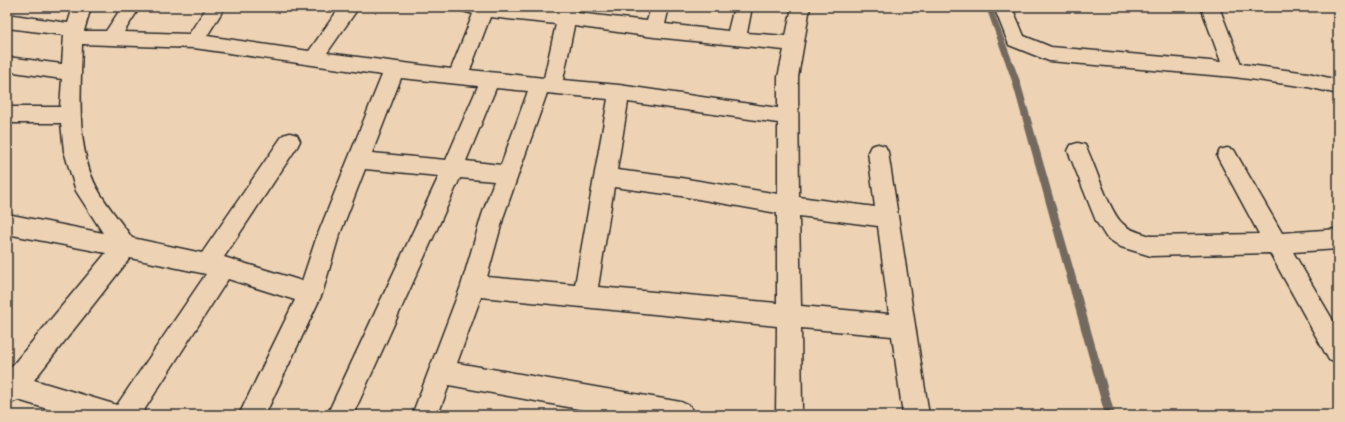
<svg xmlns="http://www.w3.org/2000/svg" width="1345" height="422" font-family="'Comic Neue',sans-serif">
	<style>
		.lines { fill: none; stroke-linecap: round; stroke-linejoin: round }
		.stream { fill: #73695e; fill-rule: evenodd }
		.street-casing { stroke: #2b2b2b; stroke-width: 3 }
		.street { fill: #edd3b4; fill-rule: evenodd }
	</style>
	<rect width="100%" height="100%" fill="#edd3b4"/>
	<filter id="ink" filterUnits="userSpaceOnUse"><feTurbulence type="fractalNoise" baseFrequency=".025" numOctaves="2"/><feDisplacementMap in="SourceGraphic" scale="8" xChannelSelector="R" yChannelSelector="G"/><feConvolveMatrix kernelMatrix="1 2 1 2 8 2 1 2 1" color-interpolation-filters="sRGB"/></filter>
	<g filter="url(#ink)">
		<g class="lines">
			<polygon class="stream" points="986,7 992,7 1020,81 1115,415 1105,415 1012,81"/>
			<defs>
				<g id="street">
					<path d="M73 7H91L84 31H106L122 7H140L124 32 189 34 207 7H225L207 36 309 51 340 7H359L327 53 451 69 473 14 463 11 460 7H512L559 11 560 7H578L577 13 647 21 651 7H669L665 24 728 31 734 7H752L747 33 786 36 792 7H810L798 77 799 197 875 207 868 152 871 146 878 144 885 146 888 152 929 415H903L892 336 801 328 802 415H776L777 326 481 297 457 363 681 402 690 406 694 415H611L449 385 438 415H412L461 286 482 215 494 181 460 178 353 415H327L439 176 365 169 338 239 322 294 265 415H239L295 300 228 279 141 415H67L18 400 7 405V372L106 253 7 234V214L103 233 76 191 64 151 61 123H7V107H60L62 79 7 71V57L62 64 64 35 7 28V14L68 23ZM490 17 556 24 544 78 470 70ZM574 26 654 37 784 50 778 77V108L619 85 563 80ZM82 44 194 48 382 75 316 239 302 281 224 257 297 147 300 141 297 135 290 133 283 135 202 253 132 238C121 222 107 206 97 188 75 147 81 88 82 44ZM401 78 478 86 446 160 372 153ZM496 88 528 91 501 165 466 161ZM547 93 608 99 575 285 487 277 504 215ZM628 102 778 123V194L681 178 617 170ZM614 187 681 196 777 213V303L598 287ZM799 216 878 226 889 314 801 306ZM130 258 206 274 117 405 34 380Z"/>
					<polygon points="994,7 1012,7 1024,36 1051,47 1221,62 1201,7 1219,7 1241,64 1308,73 1338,80 1338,94 1308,87 1234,77 1049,61 1009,45"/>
					<path d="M1078 143 1085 145C1095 164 1109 212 1123 224 1131 231 1141 233 1151 236L1259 234 1217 156 1220 150 1227 148 1234 150 1282 233 1338 229V249L1293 252 1338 329V364L1329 360 1270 253 1151 256 1121 247 1106 237 1096 221 1068 151 1071 145Z"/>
				</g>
			</defs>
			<use href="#street" class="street-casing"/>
			<use href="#street" class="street"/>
		</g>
	</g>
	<rect width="1345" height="422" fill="none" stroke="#edd3b4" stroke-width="24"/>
	<rect x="12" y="12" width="1321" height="398" fill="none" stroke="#2b2b2b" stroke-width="1.5" filter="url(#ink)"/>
</svg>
